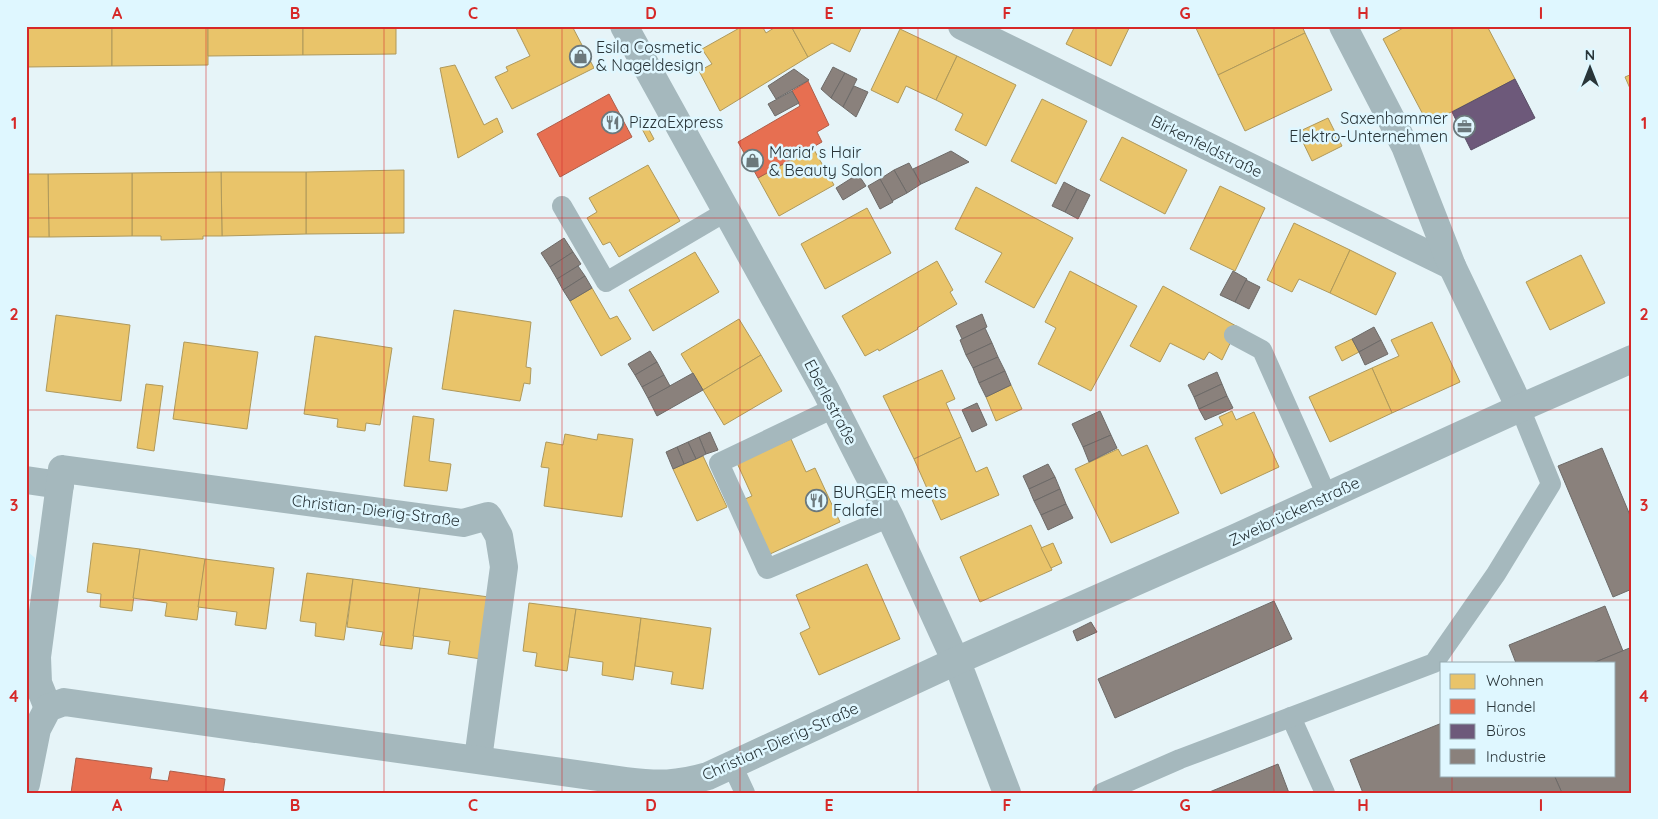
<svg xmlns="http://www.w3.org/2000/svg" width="1658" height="819" font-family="Quicksand,sans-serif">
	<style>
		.green { fill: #cdf0fb }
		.homes { fill: #e9c46a; stroke: #af995b }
		.shops { fill: #e76f51; stroke: #ae5e4a }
		.offices { fill: #6d597a; stroke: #594e66 }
		.industry { fill: #8a817c; stroke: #6d6a68 }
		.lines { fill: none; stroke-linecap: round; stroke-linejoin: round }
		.lane { stroke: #a5b8bd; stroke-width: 20 }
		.street { stroke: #a5b8bd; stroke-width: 28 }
		.grid { fill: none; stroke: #d62828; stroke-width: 1; stroke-opacity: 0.55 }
		.labels { text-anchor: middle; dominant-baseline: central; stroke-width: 5; stroke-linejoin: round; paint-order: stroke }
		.poi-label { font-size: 16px; fill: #293539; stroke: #dff7ff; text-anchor: start }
		.street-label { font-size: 16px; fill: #293539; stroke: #dff7ff }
		.neatline { fill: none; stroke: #d62828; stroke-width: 2 }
		.grid-label { font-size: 16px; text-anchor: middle; font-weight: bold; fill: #d62828 }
	</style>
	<rect width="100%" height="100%" fill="#e6f4f8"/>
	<polygon class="green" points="26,550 35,558 26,613"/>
	<g class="homes">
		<polygon points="26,26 112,26 112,66 26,67"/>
		<polygon points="112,26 208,26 208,65 112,66"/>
		<polygon points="208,26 303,26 303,55 208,56"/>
		<polygon points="303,26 396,26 396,54 303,55"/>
		<polygon points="515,26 572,26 594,68 512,109 495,77 508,71 506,67 530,56"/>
		<polygon points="743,26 762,26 766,33 777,26 791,26 808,57 720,111 699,71 712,64 702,49"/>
		<polygon points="791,26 862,26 850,52 832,43 808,57"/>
		<polygon points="1075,26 1130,26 1111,66 1066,44"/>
		<polygon points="1195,26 1302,26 1305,33 1218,75"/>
		<polygon points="1407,26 1487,26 1515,79 1428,124 1383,39"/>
		<polygon points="900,29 957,56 936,100 906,86 898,103 871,90"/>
		<polygon points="1305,33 1332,90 1245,131 1218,75"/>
		<polygon points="957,56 1016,85 986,146 955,130 963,114 936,100"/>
		<polygon points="455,65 484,125 497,118 503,132 458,158 440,68"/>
		<polygon points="1632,74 1632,93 1625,77"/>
		<polygon points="1042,99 1087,121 1056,184 1011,161"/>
		<polygon points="1328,118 1342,146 1312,161 1298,132"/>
		<polygon points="646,124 654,139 649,142 641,127"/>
		<polygon points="1122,137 1187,170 1165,214 1100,180"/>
		<polygon points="813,148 834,185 779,216 758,178"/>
		<polygon points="648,165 680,221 619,257 610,242 603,245 587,218 597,212 589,198"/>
		<polygon points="404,170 404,233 306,234 306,172"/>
		<polygon points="221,172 306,172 306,234 222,236"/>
		<polygon points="221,172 222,236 203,236 203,239 161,240 161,236 132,236 132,173"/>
		<polygon points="132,173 132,236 49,237 48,174"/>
		<polygon points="26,174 48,174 49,237 26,237"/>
		<polygon points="1220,186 1265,208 1235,271 1190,249"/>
		<polygon points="976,187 1073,238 1034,308 985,282 1002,253 955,229"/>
		<polygon points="867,208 891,253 825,289 801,244"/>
		<polygon points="1294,223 1350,250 1330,293 1299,279 1292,292 1267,280"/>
		<polygon points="1350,250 1396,273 1376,315 1330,293"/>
		<polygon points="695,252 719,292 653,331 629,290"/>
		<polygon points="1581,255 1605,303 1550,330 1526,282"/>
		<polygon points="937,261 953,290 950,292 957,304 917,328 918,329 879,351 878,349 865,356 842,316"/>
		<polygon points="1070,271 1137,306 1091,391 1038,364 1056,328 1045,322"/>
		<polygon points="1163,286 1238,327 1222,360 1209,352 1204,360 1170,343 1160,362 1130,346"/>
		<polygon points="592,288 610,319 617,316 631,339 601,356 570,301"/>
		<polygon points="454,310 531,322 526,367 531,368 530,384 524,383 520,401 442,389"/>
		<polygon points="56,315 130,325 121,401 46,391"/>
		<polygon points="739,319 761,355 703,390 681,354"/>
		<polygon points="1432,322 1460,382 1392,413 1372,368 1399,356 1391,340"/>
		<polygon points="315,336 392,348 380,425 366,423 365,431 337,427 338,419 304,414"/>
		<polygon points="1352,339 1359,352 1342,361 1335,347"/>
		<polygon points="184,342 258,352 247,429 173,419"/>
		<polygon points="761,355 782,391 724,425 703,390"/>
		<polygon points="1372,368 1392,413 1330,442 1309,397"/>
		<polygon points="942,370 955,399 946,403 961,437 914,459 883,396"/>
		<polygon points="146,384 163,386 154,451 137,448"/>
		<polygon points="1011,385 1022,409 996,421 986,397"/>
		<polygon points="1232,411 1236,420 1254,412 1279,467 1221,494 1195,438 1223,425 1219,417"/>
		<polygon points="413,416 434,419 429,461 451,464 447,491 404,486"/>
		<polygon points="565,434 597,440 598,434 633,439 622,517 544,506 549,468 541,467 546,442 563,445"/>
		<polygon points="961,437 976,472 987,467 999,495 941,520 914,459"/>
		<polygon points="791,439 806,472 815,468 840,522 770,554 745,499 752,496 737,463"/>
		<polygon points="1147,445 1179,513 1111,543 1075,469 1118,449 1122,456"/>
		<polygon points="703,456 727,507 697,521 673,469"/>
		<polygon points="1031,525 1052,570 980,602 960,557"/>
		<polygon points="93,543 140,549 132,611 100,607 101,594 87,592"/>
		<polygon points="1053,543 1062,563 1051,568 1041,548"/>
		<polygon points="140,549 205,559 197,620 165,616 167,603 133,598"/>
		<polygon points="205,559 274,568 266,629 235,625 237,612 198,607"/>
		<polygon points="867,564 900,639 819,675 800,633 810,628 796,595"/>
		<polygon points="307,573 353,579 344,640 315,636 316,623 300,621"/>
		<polygon points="353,579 420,588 412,649 380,645 383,632 347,627"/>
		<polygon points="420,588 489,597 481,659 448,654 450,641 413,636"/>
		<polygon points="529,603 576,609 567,671 535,666 537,653 523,651"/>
		<polygon points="576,609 641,618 633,680 602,675 603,662 569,657"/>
		<polygon points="641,618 711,628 703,689 671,684 673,672 635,666"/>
	</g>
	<g class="shops">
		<polygon points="808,81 829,125 817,132 822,142 758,178 738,142 800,106 792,91"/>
		<polygon points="609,94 632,137 560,177 537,134"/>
		<polygon points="76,758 152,768 150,779 168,781 170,771 225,779 223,793 71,793"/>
	</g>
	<polygon class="offices" points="1515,79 1535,118 1471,150 1452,112"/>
	<g class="industry">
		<polygon points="833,67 845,73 831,98 821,89"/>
		<polygon points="794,69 809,80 776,99 768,86"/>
		<polygon points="845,73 857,79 843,107 831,98"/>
		<polygon points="854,86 868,92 856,117 843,107"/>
		<polygon points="792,91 799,103 775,116 768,104"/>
		<polygon points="951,151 969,162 921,184 913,169"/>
		<polygon points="909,163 921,184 907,193 894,170"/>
		<polygon points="894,170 907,193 892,201 880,179"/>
		<polygon points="858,174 866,186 843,200 836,188"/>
		<polygon points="880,179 893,202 880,209 868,186"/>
		<polygon points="1064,182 1077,189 1065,212 1052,206"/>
		<polygon points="1077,189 1090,195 1078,219 1065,212"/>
		<polygon points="564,238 573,252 550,267 541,253"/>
		<polygon points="573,252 581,264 557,279 550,267"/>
		<polygon points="578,266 585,276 563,290 557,279"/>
		<polygon points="1233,271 1247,279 1235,302 1220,295"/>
		<polygon points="585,276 592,288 570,301 563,290"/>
		<polygon points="1246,280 1260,287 1249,309 1235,302"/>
		<polygon points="982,314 987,327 962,339 956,326"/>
		<polygon points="1374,327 1381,340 1359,352 1352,339"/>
		<polygon points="985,328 992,343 966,355 960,340"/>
		<polygon points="1381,340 1388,354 1365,365 1359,352"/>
		<polygon points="992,343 998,357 973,368 966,355"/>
		<polygon points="650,351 657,362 635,375 628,364"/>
		<polygon points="998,357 1005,371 979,383 973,368"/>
		<polygon points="657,362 664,375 642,387 635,375"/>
		<polygon points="1005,371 1011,385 986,397 979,383"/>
		<polygon points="1217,372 1222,384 1194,397 1188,385"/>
		<polygon points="693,373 703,390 657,416 648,398"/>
		<polygon points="664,375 670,386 648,398 642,387"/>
		<polygon points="1222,384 1227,396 1199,409 1194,397"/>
		<polygon points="1227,396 1233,408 1205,420 1199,409"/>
		<polygon points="977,403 987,425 972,432 962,410"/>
		<polygon points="1100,411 1111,435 1083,447 1072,424"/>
		<polygon points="710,432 718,450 706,454 699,437"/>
		<polygon points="1111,435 1117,448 1089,462 1083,447"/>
		<polygon points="699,437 706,454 696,459 688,442"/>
		<polygon points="688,442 696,459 684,464 677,447"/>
		<polygon points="677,447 684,464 673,469 666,452"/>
		<polygon points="1602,448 1632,520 1632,589 1613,597 1558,466"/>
		<polygon points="1048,464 1055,477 1029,489 1023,476"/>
		<polygon points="1055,477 1060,489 1034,501 1029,489"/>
		<polygon points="1060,489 1066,504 1041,515 1034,501"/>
		<polygon points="1066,504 1073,518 1048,530 1041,515"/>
		<polygon points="1274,601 1292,639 1115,718 1098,679"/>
		<polygon points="1605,606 1623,651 1593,663 1516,663 1509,645"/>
		<polygon points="1091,622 1097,632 1077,641 1073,631"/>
		<polygon points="1632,647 1632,793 1562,793 1554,775 1614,775 1614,663 1593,663"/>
		<polygon points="1442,723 1442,775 1554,775 1562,793 1363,793 1350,760"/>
		<polygon points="1278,764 1289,793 1207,793"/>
	</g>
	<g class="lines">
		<g class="lane">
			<polyline points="562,206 606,282 727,211"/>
			<polyline points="1234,335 1262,350 1327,496"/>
			<polyline points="834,408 719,463 767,569 890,517"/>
			<polyline points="1291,717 1325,793"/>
			<polyline points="732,765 745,793"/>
			<polyline points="1102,793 1180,759 1434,663 1496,574 1551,484 1520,408"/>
		</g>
		<g class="street">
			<polyline points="624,26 826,391 890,517 962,675 1007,793"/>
			<polyline points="962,26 1452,266"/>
			<polyline points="1343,26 1405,146 1452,266 1520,408"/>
			<polyline points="26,480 60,485"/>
			<polyline points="48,708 38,683 37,657 62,469 463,523 488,516 499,536 504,567 478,759"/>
			<path d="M26 784 37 729 48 708 64 702 626 781C658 785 677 785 708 776L956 661 1235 538 1520 408 1632 359"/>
		</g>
	</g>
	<path class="grid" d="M206 26V793M384 26V793M562 26V793M740 26V793M918 26V793M1096 26V793M1274 26V793M1452 26V663M26 218H1632M26 410H1632M26 600H1632M1452 775V793"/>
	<defs>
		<symbol id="shop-ring" viewBox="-11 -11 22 22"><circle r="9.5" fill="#dff7ff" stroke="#6b787c" stroke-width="1.5"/><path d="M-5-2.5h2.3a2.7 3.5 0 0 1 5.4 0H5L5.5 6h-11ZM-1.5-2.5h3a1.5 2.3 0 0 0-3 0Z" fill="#6b787c"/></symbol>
		<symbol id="restaurant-ring" viewBox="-11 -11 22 22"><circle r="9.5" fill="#dff7ff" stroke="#6b787c" stroke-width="1.5"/><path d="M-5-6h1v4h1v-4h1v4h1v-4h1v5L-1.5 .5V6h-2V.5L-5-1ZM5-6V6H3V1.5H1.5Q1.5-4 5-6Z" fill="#6b787c"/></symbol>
		<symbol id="office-ring" viewBox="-11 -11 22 22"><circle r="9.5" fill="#dff7ff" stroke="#6b787c" stroke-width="1.5"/><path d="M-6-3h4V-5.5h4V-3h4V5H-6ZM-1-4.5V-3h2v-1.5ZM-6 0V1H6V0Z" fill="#6b787c"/></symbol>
	</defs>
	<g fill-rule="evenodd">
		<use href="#shop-ring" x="568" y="44" width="25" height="25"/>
		<use href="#restaurant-ring" x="600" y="110" width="25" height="25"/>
		<use href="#office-ring" x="1452" y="114" width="25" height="25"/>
		<use href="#shop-ring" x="740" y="148" width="25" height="25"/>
		<use href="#restaurant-ring" x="804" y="488" width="25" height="25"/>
	</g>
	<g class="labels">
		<g class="poi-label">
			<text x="596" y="47">Esila Cosmetic<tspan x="596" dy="18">&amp; Nageldesign</tspan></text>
			<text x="1448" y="118" text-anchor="end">Saxenhammer<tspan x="1448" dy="18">Elektro-Unternehmen</tspan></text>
			<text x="629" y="122">PizzaExpress</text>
			<text x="769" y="152">Maria' s Hair<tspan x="769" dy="18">&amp; Beauty Salon</tspan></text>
			<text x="833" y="492">BURGER meets<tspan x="833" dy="18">Falafel</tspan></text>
		</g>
		<g class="street-label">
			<text transform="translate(1207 146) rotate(26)">Birkenfeldstraße</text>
			<text transform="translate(831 402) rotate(62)">Eberlestraße</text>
			<text transform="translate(376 510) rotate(7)">Christian-Dierig-Straße</text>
			<text transform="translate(1294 511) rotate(-25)">Zweibrückenstraße</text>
			<text transform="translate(780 741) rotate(-24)">Christian-Dierig-Straße</text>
		</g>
	</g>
	<rect width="1658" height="819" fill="none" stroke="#dff7ff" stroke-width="55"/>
	<rect x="1440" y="662" width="175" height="115" fill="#dff7ff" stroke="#96a9b0"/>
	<rect x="1450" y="674" width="25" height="15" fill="#e9c46a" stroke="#96a9b0"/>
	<text x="1486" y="686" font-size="15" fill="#293539">Wohnen</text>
	<rect x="1450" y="699" width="25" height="15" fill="#e76f51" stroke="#96a9b0"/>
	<text x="1486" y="712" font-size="15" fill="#293539">Handel</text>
	<rect x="1450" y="724" width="25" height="15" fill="#6d597a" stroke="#96a9b0"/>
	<text x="1486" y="736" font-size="15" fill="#293539">Büros</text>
	<rect x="1450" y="749" width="25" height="15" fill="#8a817c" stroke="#96a9b0"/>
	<text x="1486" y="762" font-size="15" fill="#293539">Industrie</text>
	<g transform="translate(1590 68)" stroke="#dff7ff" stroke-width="4" paint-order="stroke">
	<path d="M0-4L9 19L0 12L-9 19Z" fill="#293539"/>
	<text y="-8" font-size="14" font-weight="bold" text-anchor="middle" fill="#293539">N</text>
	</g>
	<rect x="28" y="28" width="1602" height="764" class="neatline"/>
	<g class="grid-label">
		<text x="117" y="19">A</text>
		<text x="295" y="19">B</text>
		<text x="473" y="19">C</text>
		<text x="651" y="19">D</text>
		<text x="829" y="19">E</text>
		<text x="1007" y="19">F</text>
		<text x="1185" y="19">G</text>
		<text x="1363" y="19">H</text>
		<text x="1541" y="19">I</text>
		<text x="14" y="129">1</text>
		<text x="1644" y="129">1</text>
		<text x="14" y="320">2</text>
		<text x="1644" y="320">2</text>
		<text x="14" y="511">3</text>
		<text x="1644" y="511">3</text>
		<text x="14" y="702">4</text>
		<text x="1644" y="702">4</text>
		<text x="117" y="811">A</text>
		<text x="295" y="811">B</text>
		<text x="473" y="811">C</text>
		<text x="651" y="811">D</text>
		<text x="829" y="811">E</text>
		<text x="1007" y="811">F</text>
		<text x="1185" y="811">G</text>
		<text x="1363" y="811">H</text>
		<text x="1541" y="811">I</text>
	</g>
</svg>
